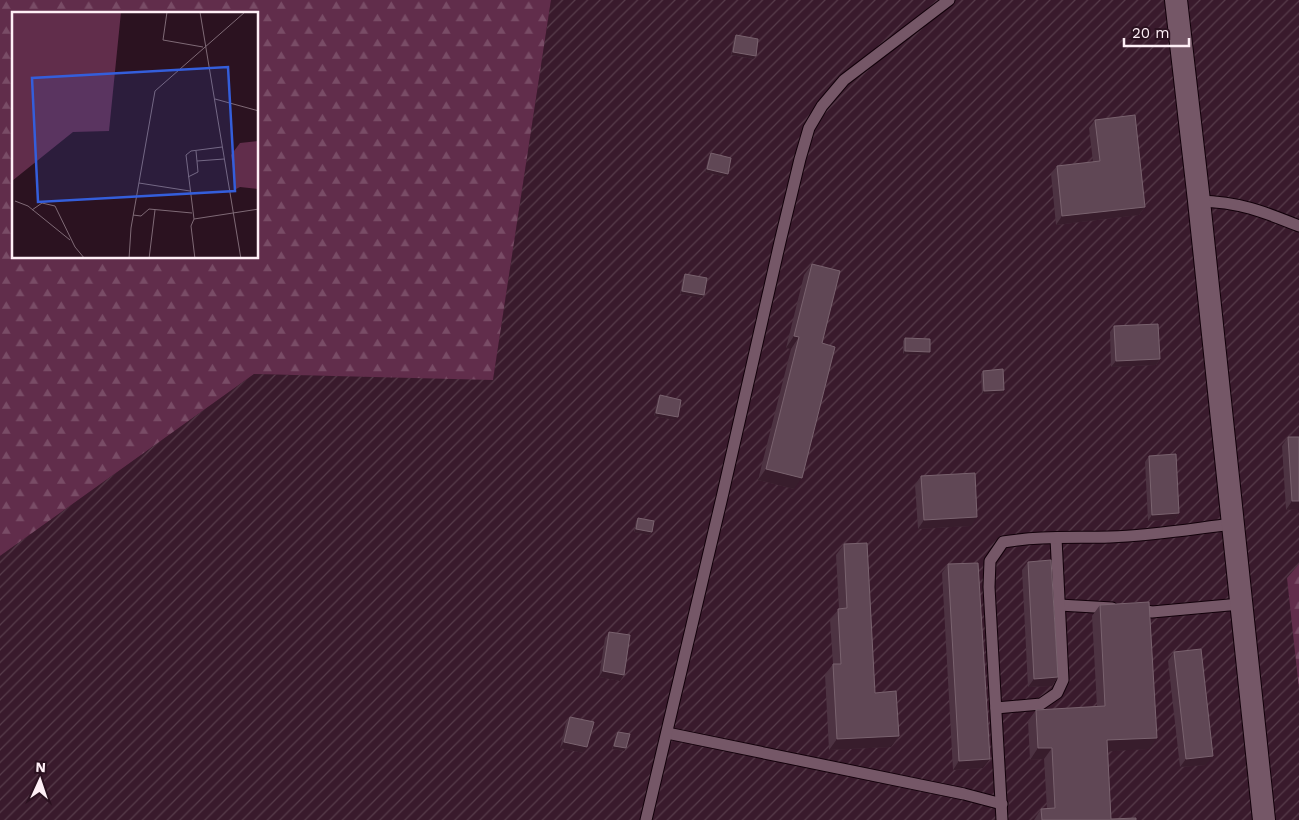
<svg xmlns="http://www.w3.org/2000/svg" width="1299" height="820" font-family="'Work Sans',sans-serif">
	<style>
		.industrial { fill: url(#industrial-furrows) }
		.forest { fill: url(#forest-firs); fill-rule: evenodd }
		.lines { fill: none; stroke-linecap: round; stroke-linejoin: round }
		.service-casing { stroke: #12010a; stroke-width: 13 }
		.minor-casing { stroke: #12010a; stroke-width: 24 }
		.service { stroke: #755767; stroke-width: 11 }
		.minor { stroke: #755767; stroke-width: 22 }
		.wall { fill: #4d3342 }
		.shaded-wall { fill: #381d2c }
		.building { fill: #604755; stroke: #79626e }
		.inset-road { fill: none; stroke: #7f6a76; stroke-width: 1 }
		.view { fill: #345edb; fill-opacity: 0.15; stroke: #345edb; stroke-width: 2.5 }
		.inset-edge { fill: none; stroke: #feeff6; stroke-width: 2.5 }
	</style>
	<defs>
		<pattern id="industrial-furrows" width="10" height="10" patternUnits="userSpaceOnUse" patternTransform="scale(1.25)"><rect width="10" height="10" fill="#391a2c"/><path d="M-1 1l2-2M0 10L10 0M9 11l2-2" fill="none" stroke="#573c4b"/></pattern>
		<pattern id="forest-firs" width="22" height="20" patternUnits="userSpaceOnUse" patternTransform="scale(1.25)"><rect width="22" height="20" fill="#612d4b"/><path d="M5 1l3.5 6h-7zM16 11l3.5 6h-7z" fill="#794c66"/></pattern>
	</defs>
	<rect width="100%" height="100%" fill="#2b1220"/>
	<polygon class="industrial" points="551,0 1299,0 1299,820 0,820 0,556 254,374 493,379"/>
	<g class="forest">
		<path d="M0 0H551L493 380 254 374 0 556ZM14 14H258V258H14Z"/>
		<polygon points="1299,564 1299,689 1287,578"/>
	</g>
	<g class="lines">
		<defs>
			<g id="service">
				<path d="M1199 201C1239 202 1262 211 1299 226"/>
				<polyline points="1059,605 1112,608"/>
				<polyline points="1135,609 1152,612 1240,604"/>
				<polyline points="996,708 1041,704 1057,693 1063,680 1056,538"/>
				<polyline points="667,733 964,794 1002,804"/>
				<polyline points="646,820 723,493 780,242 800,159 809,128 822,106 844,80 949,0"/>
				<path d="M1002 820 989 587 990 561 1003 542C1039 536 1074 538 1110 537 1151 536 1191 529 1232 524"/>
			</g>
			<polyline id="minor" points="1176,0 1199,201 1264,820"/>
		</defs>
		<use href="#service" class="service-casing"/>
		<use href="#minor" class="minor-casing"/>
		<use href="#service" class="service"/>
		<use href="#minor" class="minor"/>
	</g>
	<g class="wall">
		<polygon points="736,35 753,59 731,55 734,38"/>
		<polygon points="1095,120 1145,207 1139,215 1056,225 1051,174 1057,166 1093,162 1089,128"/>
		<polygon points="711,153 726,177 705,172 709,156"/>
		<polygon points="812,264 822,343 794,489 758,480 791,349 786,348 804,275"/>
		<polygon points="685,274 704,295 702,298 680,294 683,277"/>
		<polygon points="1114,326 1160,359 1156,365 1111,367 1110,332"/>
		<polygon points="905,338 928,355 903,354 903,341"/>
		<polygon points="983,371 1004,390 1002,393 982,394 981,374"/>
		<polygon points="660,395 675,420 654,416 658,398"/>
		<polygon points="1288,437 1299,437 1299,509 1286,510 1282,446"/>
		<polygon points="1149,456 1179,513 1175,519 1148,521 1145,462"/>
		<polygon points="921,476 971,526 918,529 915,485"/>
		<polygon points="638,518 652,532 649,535 634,532 636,521"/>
		<polygon points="844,544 875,693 899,736 891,747 829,750 825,675 833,664 830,620 839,609 836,555"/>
		<polygon points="1028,562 1058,677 1052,686 1028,687 1022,570"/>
		<polygon points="948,564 983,768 953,770 942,573"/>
		<polygon points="1100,605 1149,749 1108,751 1111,819 1136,820 1034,820 1041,809 1047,809 1044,759 1030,760 1028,721 1036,710 1097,707 1092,616"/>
		<polygon points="609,632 620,681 599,677 605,638"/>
		<polygon points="1174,652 1206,765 1180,767 1168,661"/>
		<polygon points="570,717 583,753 560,748 566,723"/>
		<polygon points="618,732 624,751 612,749 616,735"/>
	</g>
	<g class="shaded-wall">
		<polygon points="733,52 756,56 753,59 731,55"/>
		<polygon points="707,169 728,174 726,177 705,172"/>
		<polygon points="1145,207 1139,215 1056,225 1062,216"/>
		<polygon points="682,291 704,295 702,298 680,294"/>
		<polygon points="794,336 799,337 791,349 786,348"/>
		<polygon points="905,351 930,352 928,355 903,354"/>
		<polygon points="1160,359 1156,365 1111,367 1116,361"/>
		<polygon points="1004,390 1002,393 982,394 984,391"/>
		<polygon points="656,413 678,417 675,420 654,416"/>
		<polygon points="766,469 802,478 794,489 758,480"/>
		<polygon points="1292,501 1299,501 1299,509 1286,510"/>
		<polygon points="1179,513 1175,519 1148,521 1152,515"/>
		<polygon points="977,517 971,526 918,529 924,520"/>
		<polygon points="636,529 652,532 649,535 634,532"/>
		<polygon points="603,671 624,675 620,681 599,677"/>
		<polygon points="1058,677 1052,686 1028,687 1034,679"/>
		<polygon points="899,736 891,747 829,750 837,739"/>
		<polygon points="1157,738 1149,749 1099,752 1107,740"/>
		<polygon points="564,742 587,747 583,753 560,748"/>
		<polygon points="614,746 626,748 624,751 612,749"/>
		<polygon points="1038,748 1052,748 1044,759 1030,760"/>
		<polygon points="1213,756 1206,765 1180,767 1186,759"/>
		<polygon points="990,759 983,768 953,770 959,761"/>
	</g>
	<g class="building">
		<polygon points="736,35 758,39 756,56 733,52"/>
		<polygon points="1135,115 1145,207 1062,216 1057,166 1100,161 1095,120"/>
		<polygon points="711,153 731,158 728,174 707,169"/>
		<polygon points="812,264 840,271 822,343 835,347 802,478 766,469 799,337 794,336"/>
		<polygon points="685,274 707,278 704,295 682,291"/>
		<polygon points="1158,324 1160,359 1116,361 1114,326"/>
		<polygon points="905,338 930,339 930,352 905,351"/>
		<polygon points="1003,369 1004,390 984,391 983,371"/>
		<polygon points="660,395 681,400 678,417 656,413"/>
		<polygon points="1288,437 1299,437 1299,501 1292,501"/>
		<polygon points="1176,454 1179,513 1152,515 1149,456"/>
		<polygon points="975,473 977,517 924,520 921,476"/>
		<polygon points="638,518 654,521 652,532 636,529"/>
		<polygon points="867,543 875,693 896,691 899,736 837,739 833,664 841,664 838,609 847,608 844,544"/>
		<polygon points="1051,560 1058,677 1034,679 1028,562"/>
		<polygon points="978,563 990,759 959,761 948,564"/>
		<polygon points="1149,602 1157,738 1107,740 1111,819 1136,818 1136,820 1042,820 1041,809 1055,808 1052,748 1038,748 1036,710 1105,706 1100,605"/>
		<polygon points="609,632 630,635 624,675 603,671"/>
		<polygon points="1201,649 1213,756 1186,759 1174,652"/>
		<polygon points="570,717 594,722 587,747 564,742"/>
		<polygon points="618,732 630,734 626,748 614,746"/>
	</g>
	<g transform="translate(12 12)">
		<rect width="246" height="246" fill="#2b1220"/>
		<path d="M0 0H109L97 119 61 120 0 169ZM246 129V177L228 175 224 177 219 143 228 131Z" fill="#612d4b"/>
		<path class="inset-road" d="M155 0 151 28 191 35M188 0 229 247M203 87 247 99M185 149 212 147M176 165 186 160 184 139M127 171 178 179M3 189 16 194 58 228M20 198 30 191 43 194 63 235 73 247M121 203 129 204 137 197 180 201M182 207 174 143 179 139 210 135M117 247 119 216 143 79 233 0M137 247 143 198M183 247 179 214 182 207 247 197"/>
		<path class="view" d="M216 55 223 179 26 190 20 66Z"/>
		<rect width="246" height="246" class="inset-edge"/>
	</g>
	<g transform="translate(40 780) rotate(3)" stroke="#2b1220" stroke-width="4" paint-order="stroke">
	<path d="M0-4L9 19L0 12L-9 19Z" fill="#feeff6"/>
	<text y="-8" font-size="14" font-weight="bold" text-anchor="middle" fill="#feeff6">N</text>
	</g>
	<path d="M1124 38v8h65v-8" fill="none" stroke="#feeff6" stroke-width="2.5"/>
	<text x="1132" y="38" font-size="15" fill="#feeff6" stroke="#2b1220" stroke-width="4" paint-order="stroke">20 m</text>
</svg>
